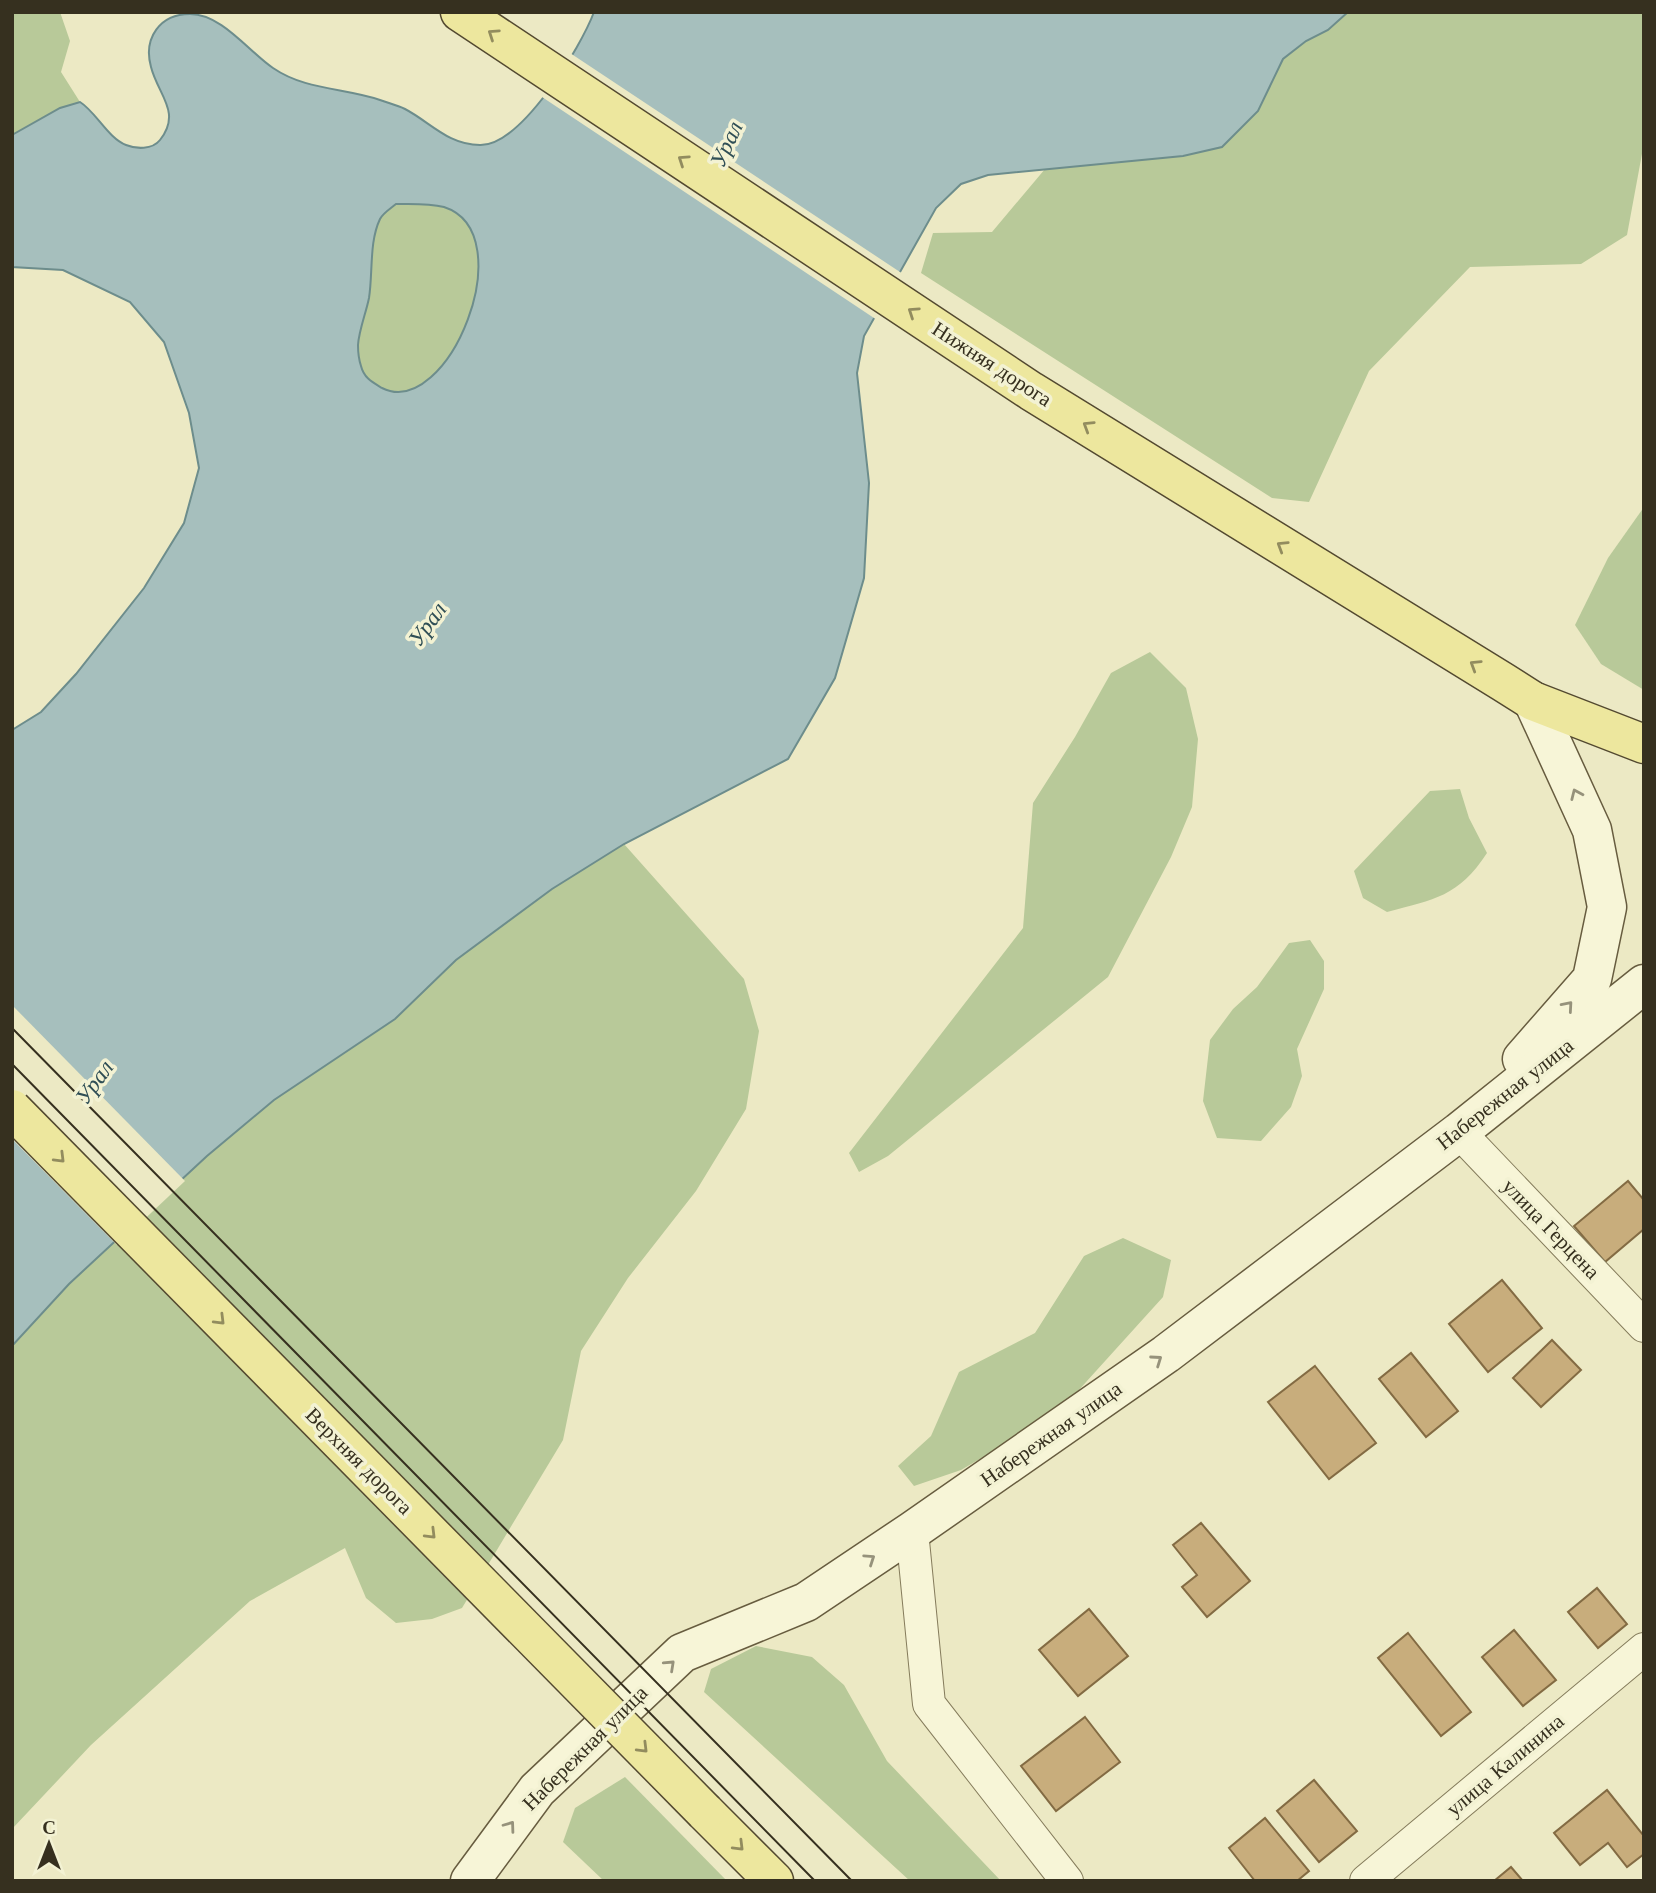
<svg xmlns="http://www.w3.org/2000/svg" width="1656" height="1893" font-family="'Libre Baskerville',serif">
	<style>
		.green { fill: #b8c999 }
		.water { fill: #a6bfbd; stroke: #6d8d8c; stroke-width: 2; fill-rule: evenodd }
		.pier { fill: #ece9c4 }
		.building { fill: #c8ad7c; stroke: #836b43; stroke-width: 2 }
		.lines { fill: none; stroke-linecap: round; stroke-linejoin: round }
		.street-casing { stroke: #857c5c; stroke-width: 34 }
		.secondary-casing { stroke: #675c3f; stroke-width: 41 }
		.primary-casing { stroke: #534930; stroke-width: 41 }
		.street { stroke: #f7f5d7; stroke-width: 32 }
		.secondary { stroke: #f7f5d7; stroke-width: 38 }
		.primary { stroke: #ede79e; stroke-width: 38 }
		.tram { stroke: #36301f; stroke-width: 2 }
		.primary-bridge-casing { stroke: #534930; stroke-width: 41; stroke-linecap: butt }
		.primary-bridge { stroke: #ede79e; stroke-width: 38 }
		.oneway { stroke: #928c5e }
		.oneway2 { stroke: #96927b }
		.labels { text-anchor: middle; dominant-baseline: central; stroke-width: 7; stroke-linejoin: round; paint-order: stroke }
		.street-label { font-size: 21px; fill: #36301f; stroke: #f3f2d3 }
		.water-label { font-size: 23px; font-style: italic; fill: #2f4e55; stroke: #f3f2d3 }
	</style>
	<rect width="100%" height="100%" fill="#ece9c4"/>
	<g class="green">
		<polygon points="12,12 60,12 70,41 61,72 80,102 60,108 12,135"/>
		<polygon points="1348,12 1644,12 1644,143 1627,235 1581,264 1470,267 1369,371 1309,502 1272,498 921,273 933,233 992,232 1045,169 1183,156 1258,111 1283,59 1306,41 1328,30"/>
		<path d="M396 204C411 204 428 203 444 207 524 232 448 421 382 388 372 382 364 378 361 366 359 360 358 351 358 345 359 330 366 313 369 298 373 273 369 242 380 219 383 213 390 209 396 204Z"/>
		<polygon points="1644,507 1644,690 1601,664 1575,625 1608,558"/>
		<polygon points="1150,652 1186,688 1198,739 1192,807 1171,857 1108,977 888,1156 859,1172 849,1153 1023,928 1033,803 1075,737 1111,673"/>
		<path d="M1460 789 1469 818 1487 853C1458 897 1435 899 1387 912L1363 898 1354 871 1430 791Z"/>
		<polygon points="624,844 744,979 759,1031 746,1109 696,1191 628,1278 581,1351 563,1440 462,1608 432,1619 396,1623 366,1598 345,1548 250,1601 91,1745 12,1829 12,1346 69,1284 207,1156 274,1100 395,1019 456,960 552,889"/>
		<polygon points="1310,940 1324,961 1324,989 1297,1049 1302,1076 1291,1107 1261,1141 1217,1138 1203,1101 1210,1040 1233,1009 1257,987 1289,943"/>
		<polygon points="1123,1238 1171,1260 1163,1297 1058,1413 961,1470 914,1486 898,1466 931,1436 959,1372 1035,1333 1084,1256"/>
		<polygon points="756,1646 812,1657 844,1685 887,1761 1001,1881 910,1881 704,1692 711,1669"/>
		<polygon points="625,1777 727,1881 604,1881 563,1842 575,1808"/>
	</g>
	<path class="water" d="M594 12H1348L1328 30 1306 41 1283 59 1258 111 1222 147 1183 156 988 175 961 184 936 208 864 336 857 373 869 483 864 578 835 678 788 759 624 844 552 889 456 960 395 1019 274 1100 207 1156 69 1284 12 1346V730L41 712 76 674 144 588 184 523 199 468 189 413 164 342 130 302 63 270 12 267V135L60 108 80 102C96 112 108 138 126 145 136 149 152 150 160 140 182 112 158 95 151 67 143 38 160 14 190 14 222 14 249 52 273 68 305 90 344 88 380 100 388 103 397 105 405 109 430 122 448 145 480 145 521 146 581 47 594 12ZM396 204C411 204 428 203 444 207 524 233 448 421 382 388 372 382 364 378 361 366 359 360 358 351 358 345 359 330 366 313 369 298 373 273 369 242 380 219 383 213 390 209 396 204Z"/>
	<g class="pier">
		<polygon points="570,53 903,274 877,320 539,95 561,69"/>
		<polygon points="12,1005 185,1181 117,1245 12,1139"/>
	</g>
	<g class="building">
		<polygon points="1628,1181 1644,1200 1644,1229 1605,1262 1574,1226"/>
		<polygon points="1502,1280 1542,1328 1488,1372 1449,1324"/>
		<polygon points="1552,1340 1581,1370 1541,1407 1513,1378"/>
		<polygon points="1411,1353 1458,1411 1426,1437 1379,1379"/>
		<polygon points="1315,1366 1376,1443 1329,1479 1268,1402"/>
		<polygon points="1201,1523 1250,1581 1207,1617 1182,1587 1197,1575 1173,1545"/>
		<polygon points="1597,1588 1627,1624 1598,1648 1568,1612"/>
		<polygon points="1089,1609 1128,1656 1078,1696 1039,1650"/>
		<polygon points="1514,1630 1556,1680 1523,1706 1482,1657"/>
		<polygon points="1408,1633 1471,1712 1441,1736 1378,1658"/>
		<polygon points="1085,1717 1120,1762 1056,1811 1021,1766"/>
		<polygon points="1314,1780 1357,1831 1319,1862 1277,1811"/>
		<polygon points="1607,1790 1644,1836 1644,1854 1627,1867 1608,1843 1580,1865 1554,1833"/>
		<polygon points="1265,1818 1309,1871 1297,1881 1255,1881 1229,1848"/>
		<polygon points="1511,1867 1523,1881 1494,1881"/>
	</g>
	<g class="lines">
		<defs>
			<g id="street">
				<polyline points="1459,1132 1644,1326"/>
				<polyline points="912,1531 929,1704 1067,1881"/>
				<polyline points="1366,1881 1644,1649"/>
			</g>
			<g id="secondary">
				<polyline points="1522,1059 1592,979 1607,907 1592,830 1533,701"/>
				<polyline points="470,1881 537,1790 682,1653 806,1602 912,1531 1166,1354 1459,1132 1644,984"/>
			</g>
			<g id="primary">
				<polyline points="460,12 1031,391 1503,682 1533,701 1644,744"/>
				<polyline points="705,1812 774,1881"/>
			</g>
		</defs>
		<use href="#street" class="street-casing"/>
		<use href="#secondary" class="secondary-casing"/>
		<use href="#primary" class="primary-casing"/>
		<use href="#street" class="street"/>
		<use href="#secondary" class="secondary"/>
		<use href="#primary" class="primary"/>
		<g class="tram">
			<polyline points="12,1028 852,1881"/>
			<polyline points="12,1064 815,1881"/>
		</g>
		<defs>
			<polyline id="primary-bridge" points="12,1109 705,1812"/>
		</defs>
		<use href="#primary-bridge" class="primary-bridge-casing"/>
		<use href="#primary-bridge" class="primary-bridge"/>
	</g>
	<defs><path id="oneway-chevron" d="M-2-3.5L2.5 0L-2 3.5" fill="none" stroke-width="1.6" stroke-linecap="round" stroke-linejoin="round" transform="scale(1.75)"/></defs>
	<g class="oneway">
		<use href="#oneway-chevron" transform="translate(493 34) rotate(-146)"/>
		<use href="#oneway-chevron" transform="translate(683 160) rotate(-146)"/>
		<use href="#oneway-chevron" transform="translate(913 312) rotate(-146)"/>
		<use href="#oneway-chevron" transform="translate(1088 426) rotate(-148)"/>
		<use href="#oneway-chevron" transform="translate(1282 546) rotate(-148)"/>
		<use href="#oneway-chevron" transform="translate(1475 665) rotate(-148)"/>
		<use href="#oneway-chevron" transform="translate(60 1158) rotate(45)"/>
		<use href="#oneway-chevron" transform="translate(220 1320) rotate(45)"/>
		<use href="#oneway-chevron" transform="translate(431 1534) rotate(45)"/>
		<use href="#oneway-chevron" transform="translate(643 1748) rotate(45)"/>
		<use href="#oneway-chevron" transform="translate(739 1846) rotate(45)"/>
	</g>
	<g class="oneway2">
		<use href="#oneway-chevron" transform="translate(1576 794) rotate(-114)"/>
		<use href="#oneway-chevron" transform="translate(1568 1006) rotate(-49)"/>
		<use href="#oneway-chevron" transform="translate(1157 1360) rotate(-35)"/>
		<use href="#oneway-chevron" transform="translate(870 1559) rotate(-34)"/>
		<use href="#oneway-chevron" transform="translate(670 1665) rotate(-43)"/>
		<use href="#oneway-chevron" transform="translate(510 1826) rotate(-54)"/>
	</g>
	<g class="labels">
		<g class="street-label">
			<text transform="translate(992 364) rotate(33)">Нижняя дорога</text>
			<text transform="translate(1505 1094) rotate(-38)">Набережная улица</text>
			<text transform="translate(1551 1229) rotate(46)">улица Герцена</text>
			<text transform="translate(1051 1434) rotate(-35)">Набережная улица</text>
			<text transform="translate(359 1461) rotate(45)">Верхняя дорога</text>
			<text transform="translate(585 1748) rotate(-45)">Набережная улица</text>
			<text transform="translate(1505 1765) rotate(-40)">улица Калинина</text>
		</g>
		<g class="water-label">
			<text transform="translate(726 144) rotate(-65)">Урал</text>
			<text transform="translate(427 624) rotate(-54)">Урал</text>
			<text transform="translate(94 1082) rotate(-54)">Урал</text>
		</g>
	</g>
	<rect width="1656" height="1893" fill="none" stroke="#36301f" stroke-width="28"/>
	<g transform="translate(49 1844)" stroke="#f3f2d3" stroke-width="5" paint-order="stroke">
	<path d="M0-5L12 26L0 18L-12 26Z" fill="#36301f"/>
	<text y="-10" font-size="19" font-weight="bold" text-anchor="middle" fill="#36301f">С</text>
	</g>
</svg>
